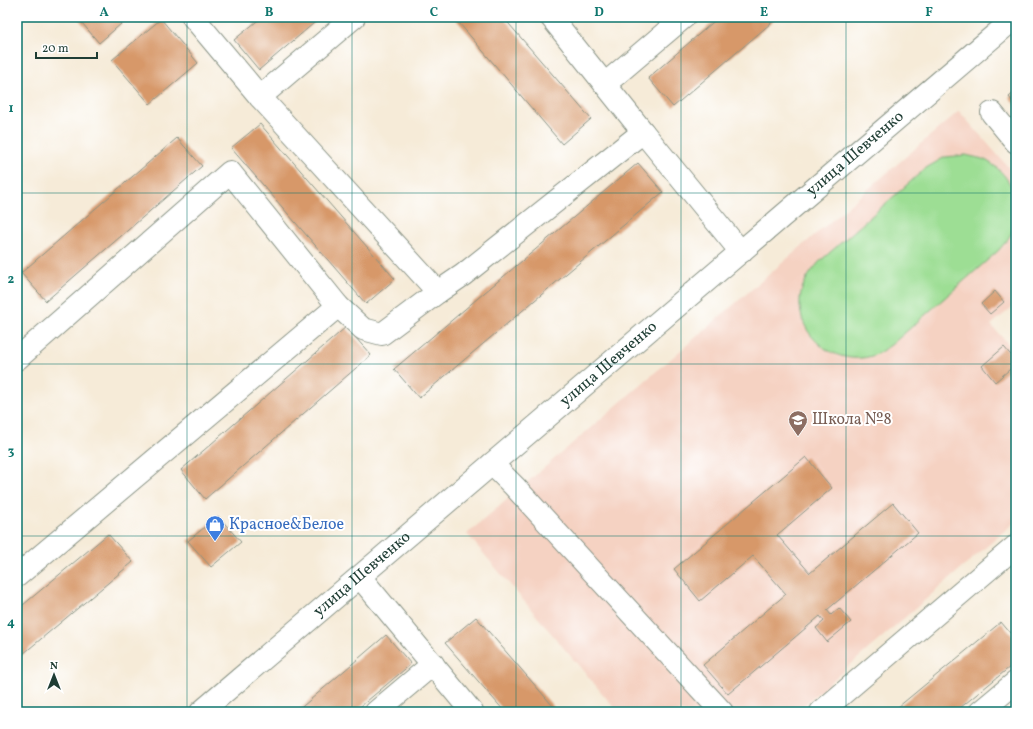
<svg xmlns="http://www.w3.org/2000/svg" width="1033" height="729" font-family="Vollkorn,serif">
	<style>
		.built { fill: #f5d2c2 }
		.green { fill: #9dde94; stroke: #5e8e64 }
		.building { fill: #d79869 }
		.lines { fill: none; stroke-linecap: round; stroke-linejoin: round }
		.minor-casing { stroke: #8a9486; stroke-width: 24 }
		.minor { stroke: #fff; stroke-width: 22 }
		.grid { fill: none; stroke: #0f766e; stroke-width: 1; stroke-opacity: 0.55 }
		.labels { text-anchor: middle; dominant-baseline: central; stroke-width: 4; stroke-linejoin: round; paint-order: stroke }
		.street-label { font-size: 16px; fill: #1f3d34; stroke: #fff }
		.education-label { font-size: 16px; fill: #785e54; stroke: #fff; text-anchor: start }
		.shop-label { font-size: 16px; fill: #366cbe; stroke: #fff; text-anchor: start }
		.neatline { fill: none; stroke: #0f766e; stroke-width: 1.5 }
		.grid-label { font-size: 13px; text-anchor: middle; font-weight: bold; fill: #0f766e }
	</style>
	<rect width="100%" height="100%" fill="#fff"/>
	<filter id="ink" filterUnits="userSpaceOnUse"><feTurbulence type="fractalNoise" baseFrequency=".025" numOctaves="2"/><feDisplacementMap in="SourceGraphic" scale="8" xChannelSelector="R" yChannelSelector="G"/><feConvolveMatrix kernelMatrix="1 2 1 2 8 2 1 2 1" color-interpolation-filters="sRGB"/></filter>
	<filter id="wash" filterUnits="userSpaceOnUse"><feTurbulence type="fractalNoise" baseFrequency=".012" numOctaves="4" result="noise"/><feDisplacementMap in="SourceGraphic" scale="16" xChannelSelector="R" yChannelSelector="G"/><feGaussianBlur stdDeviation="0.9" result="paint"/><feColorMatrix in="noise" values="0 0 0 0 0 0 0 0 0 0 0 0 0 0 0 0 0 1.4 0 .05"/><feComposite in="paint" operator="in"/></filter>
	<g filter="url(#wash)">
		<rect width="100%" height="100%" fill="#f6ebd8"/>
		<polygon class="built" points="959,111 1016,176 1016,304 991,325 1016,353 1016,521 796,712 618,712 467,534"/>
		<path class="green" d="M966 155C973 157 982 158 987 161 1013 175 1024 208 1011 234 1008 240 1002 246 998 251L891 345C885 349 878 354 872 356 836 367 797 337 800 299 801 284 810 273 819 262L926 168 945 157Z"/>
		<g id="blocks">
			<g class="building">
				<polygon points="77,17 129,17 99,43"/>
				<polygon points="262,17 321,17 259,70 234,40"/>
				<polygon points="454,17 503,17 591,119 562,144"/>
				<polygon points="719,17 778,17 673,107 648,78"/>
				<polygon points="161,19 198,63 150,104 112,60"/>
				<polygon points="1016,91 1016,106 1009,97"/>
				<polygon points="260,124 395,279 366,304 231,148"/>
				<polygon points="177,138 202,166 46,301 21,273"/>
				<polygon points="638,163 663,192 419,398 394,369"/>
				<polygon points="995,291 1004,302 990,314 981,304"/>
				<polygon points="346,327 371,355 205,499 181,470"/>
				<polygon points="1004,347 1016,361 1016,364 995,382 982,366"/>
				<polygon points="806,457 832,488 777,535 810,573 893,503 918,533 827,610 831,615 839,608 851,622 827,642 816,628 824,621 820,616 728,694 703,665 786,594 753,556 700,601 674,569"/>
				<polygon points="218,516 241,542 211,567 188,541"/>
				<polygon points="108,534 133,562 17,659 17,610"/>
				<polygon points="476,617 558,712 505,712 445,643"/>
				<polygon points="1001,622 1016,640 1016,662 960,708 956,712 892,712"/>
				<polygon points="386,635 411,664 354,712 296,712"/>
			</g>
		</g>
	</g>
	<g filter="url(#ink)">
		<use href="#blocks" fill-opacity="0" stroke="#8a9486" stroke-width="1"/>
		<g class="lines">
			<defs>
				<g id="minor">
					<polyline points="193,17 260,97 438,292 463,275 643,132 741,252"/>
					<polyline points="551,17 643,132"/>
					<polyline points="605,84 684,17"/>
					<polyline points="260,97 354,17"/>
					<polyline points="992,113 1016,142"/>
					<polyline points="17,359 230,172 338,306 363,329 382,334 438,292"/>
					<polyline points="492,464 514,486 722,712"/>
					<polyline points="17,576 338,306"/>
					<polyline points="360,577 472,712"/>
					<path id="s1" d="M201 712 1016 17"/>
					<polyline points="376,712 433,664"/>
					<polyline points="821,712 1016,546"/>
					<polyline points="980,712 1016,682"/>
				</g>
			</defs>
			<use href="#minor" class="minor-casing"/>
			<use href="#minor" class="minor"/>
		</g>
	</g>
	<path class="grid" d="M187 17V712M352 17V712M516 17V712M681 17V712M846 17V712M17 193H1016M17 364H1016M17 536H1016"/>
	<defs>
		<symbol id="school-pin" viewBox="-11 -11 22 30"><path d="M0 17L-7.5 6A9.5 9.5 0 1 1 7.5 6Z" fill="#8d6e63" stroke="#fff"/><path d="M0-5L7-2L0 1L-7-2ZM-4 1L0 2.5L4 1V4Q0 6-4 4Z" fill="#fff"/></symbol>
		<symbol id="shop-pin" viewBox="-11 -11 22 30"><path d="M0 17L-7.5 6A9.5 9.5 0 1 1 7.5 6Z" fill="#3f7fe0" stroke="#fff"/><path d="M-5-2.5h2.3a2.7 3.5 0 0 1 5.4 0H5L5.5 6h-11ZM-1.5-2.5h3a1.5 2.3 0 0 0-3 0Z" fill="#fff"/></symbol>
	</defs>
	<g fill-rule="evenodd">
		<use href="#school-pin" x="787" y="409" width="22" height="30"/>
		<use href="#shop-pin" x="204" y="514" width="22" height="30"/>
	</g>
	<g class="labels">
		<g class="street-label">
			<text stroke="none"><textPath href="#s1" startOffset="860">улица Шевченко</textPath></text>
			<text stroke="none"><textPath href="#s1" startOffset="536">улица Шевченко</textPath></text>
			<text stroke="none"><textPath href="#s1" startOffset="212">улица Шевченко</textPath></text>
		</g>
		<g class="education-label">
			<text x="812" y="420">Школа №8</text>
		</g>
		<g class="shop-label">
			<text x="229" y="525">Красное&amp;Белое</text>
		</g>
	</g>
	<rect width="1033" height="729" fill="none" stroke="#fff" stroke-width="44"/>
	<g transform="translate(54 675)" stroke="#ffffff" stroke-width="3" paint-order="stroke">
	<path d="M0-3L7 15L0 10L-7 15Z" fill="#1f3d34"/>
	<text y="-6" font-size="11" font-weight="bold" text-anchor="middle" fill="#1f3d34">N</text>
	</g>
	<path d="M36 52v6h61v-6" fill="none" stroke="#1f3d34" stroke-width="2"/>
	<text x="42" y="52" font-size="12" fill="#1f3d34" stroke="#ffffff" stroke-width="3" paint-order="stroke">20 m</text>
	<rect x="22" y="22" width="989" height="685" class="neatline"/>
	<g class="grid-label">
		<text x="104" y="16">A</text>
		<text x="269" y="16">B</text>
		<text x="434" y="16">C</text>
		<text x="599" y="16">D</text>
		<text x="764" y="16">E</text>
		<text x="929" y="16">F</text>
		<text x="11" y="112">1</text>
		<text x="11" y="283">2</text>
		<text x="11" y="455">3</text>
		<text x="11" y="626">4</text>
	</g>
</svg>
